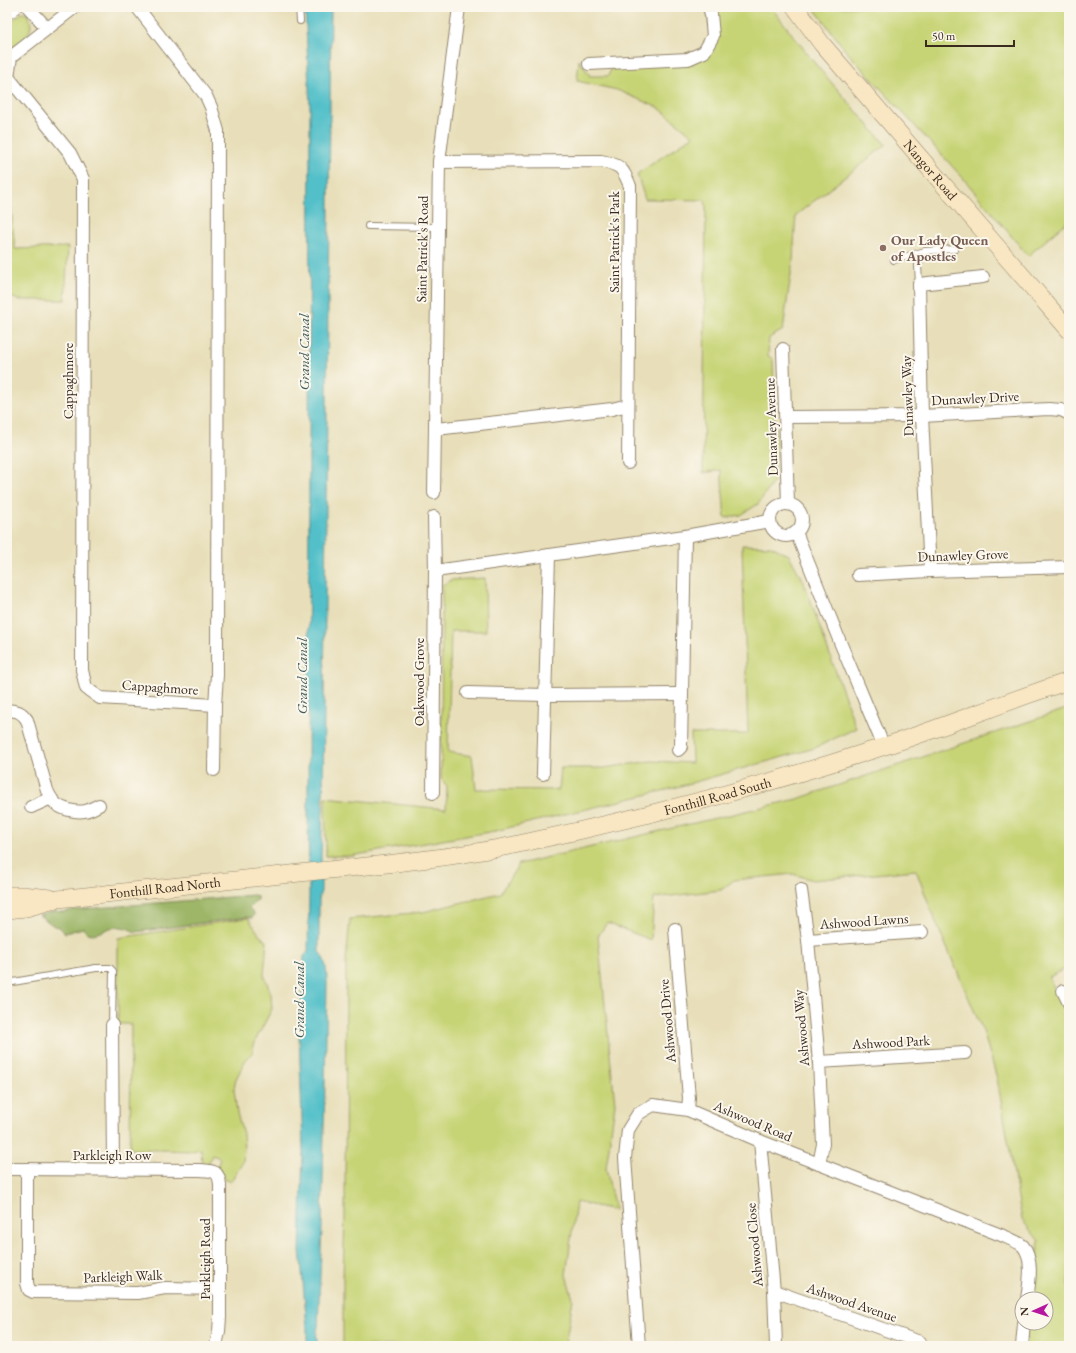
<svg xmlns="http://www.w3.org/2000/svg" width="1076" height="1353" font-family="'EB Garamond',serif">
	<style>
		.green { fill: #c7d476; stroke: #817f4a }
		.forest { fill: #9db667; stroke: #6c7042 }
		.water { fill: #53c0c9; stroke: #477574 }
		.lines { fill: none; stroke-linecap: round; stroke-linejoin: round }
		.service-casing { stroke: #92846c; stroke-width: 8 }
		.minor-casing { stroke: #92846c; stroke-width: 14 }
		.tertiary-casing { stroke: #92846c; stroke-width: 16 }
		.secondary-casing { stroke: #92846c; stroke-width: 18 }
		.service { stroke: #fff; stroke-width: 6 }
		.minor { stroke: #fff; stroke-width: 12 }
		.tertiary { stroke: #fff; stroke-width: 15 }
		.secondary { stroke: #f9e7c3; stroke-width: 17 }
		.education-dot { fill: #8d6e63; stroke: #fbf7ec; stroke-width: 1.5 }
		.labels { text-anchor: middle; dominant-baseline: central; stroke-width: 4; stroke-linejoin: round; paint-order: stroke }
		.street-label { font-size: 14px; fill: #3b2a1e; stroke: #fbf7ec }
		.education-label { font-size: 14px; font-weight: bold; fill: #785e54; stroke: #fbf7ec; text-anchor: start }
		.water-label { font-size: 15px; font-style: italic; fill: #435e5a; stroke: #fbf7ec }
	</style>
	<rect width="100%" height="100%" fill="#fbf7ec"/>
	<filter id="ink" filterUnits="userSpaceOnUse"><feTurbulence type="fractalNoise" baseFrequency=".025" numOctaves="2"/><feDisplacementMap in="SourceGraphic" scale="8" xChannelSelector="R" yChannelSelector="G"/><feConvolveMatrix kernelMatrix="1 2 1 2 8 2 1 2 1" color-interpolation-filters="sRGB"/></filter>
	<filter id="wash" filterUnits="userSpaceOnUse"><feTurbulence type="fractalNoise" baseFrequency=".012" numOctaves="4" result="noise"/><feDisplacementMap in="SourceGraphic" scale="16" xChannelSelector="R" yChannelSelector="G"/><feGaussianBlur stdDeviation="0.9" result="paint"/><feColorMatrix in="noise" values="0 0 0 0 0 0 0 0 0 0 0 0 0 0 0 0 0 1.4 0 .05"/><feComposite in="paint" operator="in"/></filter>
	<g filter="url(#wash)">
		<rect width="100%" height="100%" fill="#e8dfba"/>
		<g class="green">
			<polygon points="707,7 771,7 817,66 886,145 796,215 793,260 783,330 769,338 768,356 773,359 776,454 774,481 758,504 741,515 725,518 721,470 703,473 706,206 705,200 645,199 637,174 693,136 659,108 617,90 577,81 579,60 590,76 608,76 611,69 618,67 693,64 712,46"/>
			<polygon points="813,7 1069,7 1069,220 1028,256 963,178 846,51"/>
			<path d="M22 13 27 14C39 33 20 41 7 52V24Z"/>
			<polygon points="7,186 9,188 15,249 68,247 65,300 18,300 7,295"/>
			<polygon points="742,545 771,546 789,555 804,583 856,728 815,748 670,789 495,831 350,856 326,856 325,797 344,799 446,809 447,786 441,779 442,585 452,580 485,578 486,631 451,631 448,752 472,756 476,789 559,790 561,768 604,768 651,761 692,763 691,734 748,734"/>
			<polygon points="1069,708 1069,967 1049,977 1069,1019 1069,1346 1025,1346 1028,1323 1046,1323 1046,1299 1031,1299 1039,1241 1022,1220 997,1078 983,1031 934,918 916,870 813,880 793,874 734,880 721,890 654,898 651,940 607,923 598,936 615,1104 606,1168 615,1210 576,1202 566,1275 573,1299 565,1346 343,1346 343,1278 345,1216 346,960 350,919 423,912 500,893 519,864 797,799"/>
			<polygon points="248,918 261,937 267,941 264,975 271,994 272,1009 253,1045 253,1052 245,1061 236,1079 234,1089 237,1113 243,1134 244,1148 243,1162 231,1181 225,1180 217,1168 220,1158 212,1155 208,1165 202,1165 201,1149 192,1151 130,1149 131,1024 118,1024 118,938"/>
		</g>
		<path class="forest" d="M254 895 257 896V900L249 908 254 913V916L251 918 247 917 135 932C128 928 119 925 111 928 102 930 90 940 83 928L65 933 59 927 54 926 39 915 55 911 62 912 72 910Z"/>
		<path class="water" d="M305 7H331L323 808 321 856V891L319 899V952C327 960 327 975 327 986L322 1227 318 1327C316 1334 316 1340 319 1346H306L307 1341V1327L300 1250 303 1150 299 1034 304 956 308 952 309 895 308 806 310 107Z"/>
	</g>
	<g filter="url(#ink)">
		<g class="lines">
			<defs>
				<g id="service">
					<polyline points="299,7 300,21"/>
					<polyline points="368,226 437,227"/>
					<polyline points="894,260 925,251"/>
					<polyline points="919,284 918,265 925,251 955,249"/>
					<polyline points="7,983 96,968 110,968 113,971 112,1025"/>
				</g>
				<g id="minor">
					<polyline points="28,7 47,28"/>
					<polyline points="75,7 11,57 8,77 70,153 83,179 82,670 86,688 100,698 215,705 217,675 218,131 211,107 206,96 137,7"/>
					<polyline points="589,64 688,59 704,52 713,36 711,14 709,7"/>
					<path d="M439 162 601 161C621 165 622 167 630 186L628 463"/>
					<polyline points="783,349 788,504"/>
					<polyline points="786,417 922,416 1049,409 1061,410 1069,414"/>
					<polyline points="436,429 612,409 628,405"/>
					<polyline points="434,493 439,162 459,7"/>
					<circle cx="786" cy="520" r="16"/>
					<polyline points="796,532 840,642 884,747"/>
					<polyline points="435,571 685,536 770,521"/>
					<polyline points="930,571 922,416 919,284 983,277"/>
					<polyline points="858,575 930,571 1069,567"/>
					<polyline points="468,693 546,695 682,694"/>
					<path d="M7 710C17 711 21 711 27 720L47 790C49 795 51 799 55 803 61 809 76 813 85 811 90 810 95 807 99 805"/>
					<polyline points="678,750 681,747 685,536"/>
					<polyline points="214,770 215,705"/>
					<polyline points="543,774 549,555"/>
					<polyline points="433,793 435,571 434,517"/>
					<polyline points="31,807 51,798"/>
					<polyline points="801,890 808,940 819,1062 823,1144 819,1164"/>
					<polyline points="675,929 689,1098 688,1110"/>
					<polyline points="808,940 922,932"/>
					<polyline points="1063,991 1069,1003"/>
					<polyline points="112,1025 113,1170"/>
					<polyline points="819,1062 965,1053"/>
					<polyline points="760,1141 774,1291 776,1346"/>
					<path d="M7 1169 200 1170C213 1171 219 1170 220 1185V1317L219 1331 216 1346"/>
					<polyline points="27,1169 27,1283 29,1290 33,1292 138,1293 165,1288 219,1289"/>
					<polyline points="774,1291 920,1342"/>
					<path d="M639 1346 625 1158 628 1130 638 1114 653 1105 688 1110 760 1141 1006 1237C1011 1240 1019 1242 1023 1246 1034 1258 1029 1285 1027 1299"/>
					<polyline points="1022,1346 1024,1323"/>
				</g>
				<polyline id="tertiary" points="7,12 14,7"/>
				<g id="secondary">
					<path id="s1" d="M795 7 822 44 1069 330"/>
					<polyline points="7,895 22,895 50,898"/>
					<path id="s2" d="M7 910 26 908 58 899C136 891 213 882 291 874 365 866 441 860 514 845 638 819 761 787 882 747 945 727 1006 701 1069 681"/>
				</g>
			</defs>
			<use href="#service" class="service-casing"/>
			<use href="#minor" class="minor-casing"/>
			<use href="#tertiary" class="tertiary-casing"/>
			<use href="#secondary" class="secondary-casing"/>
			<use href="#service" class="service"/>
			<use href="#minor" class="minor"/>
			<use href="#tertiary" class="tertiary"/>
			<use href="#secondary" class="secondary"/>
		</g>
	</g>
	<circle class="education-dot" cx="883" cy="248" r="4"/>
	<g class="labels">
		<g class="street-label">
			<text stroke="none"><textPath href="#s1" startOffset="212">Nangor Road</textPath></text>
			<text transform="translate(614 242) rotate(-90)">Saint Patrick's Park</text>
			<text transform="translate(422 249) rotate(-89)">Saint Patrick's Road</text>
			<text transform="translate(68 381) rotate(-90)">Cappaghmore</text>
			<text transform="translate(907 396) rotate(-92)">Dunawley Way</text>
			<text transform="translate(975 398) rotate(-3)">Dunawley Drive</text>
			<text transform="translate(771 427) rotate(-92)">Dunawley Avenue</text>
			<text transform="translate(963 555) rotate(-2)">Dunawley Grove</text>
			<text transform="translate(419 682) rotate(-90)">Oakwood Grove</text>
			<text transform="translate(160 687) rotate(4)">Cappaghmore</text>
			<text stroke="none"><textPath href="#s2" startOffset="721">Fonthill Road South</textPath></text>
			<text stroke="none"><textPath href="#s2" startOffset="160">Fonthill Road North</textPath></text>
			<text transform="translate(864 921) rotate(-4)">Ashwood Lawns</text>
			<text transform="translate(667 1021) rotate(-95)">Ashwood Drive</text>
			<text transform="translate(801 1028) rotate(-95)">Ashwood Way</text>
			<text transform="translate(891 1042) rotate(-3)">Ashwood Park</text>
			<text transform="translate(753 1121) rotate(23)">Ashwood Road</text>
			<text x="112" y="1155">Parkleigh Row</text>
			<text transform="translate(754 1245) rotate(-95)">Ashwood Close</text>
			<text transform="translate(205 1259) rotate(-90)">Parkleigh Road</text>
			<text transform="translate(123 1276) rotate(-2)">Parkleigh Walk</text>
			<text transform="translate(852 1302) rotate(19)">Ashwood Avenue</text>
		</g>
		<g class="education-label">
			<text x="891" y="240">Our Lady Queen<tspan x="891" dy="16">of Apostles</tspan></text>
		</g>
		<g class="water-label">
			<text transform="translate(303 352) rotate(-90)">Grand Canal</text>
			<text transform="translate(301 676) rotate(-90)">Grand Canal</text>
			<text transform="translate(298 1000) rotate(-90)">Grand Canal</text>
		</g>
	</g>
	<rect width="1076" height="1353" fill="none" stroke="#fbf7ec" stroke-width="24"/>
	<g transform="translate(1034 1311) rotate(267)"><circle r="19" fill="#fbf7ec" stroke="#aea59a"/>
	<path d="M0-3L7 15L0 10L-7 15Z" fill="#b5179e"/>
	<text y="-6" font-size="11" font-weight="bold" text-anchor="middle" fill="#3b2a1e">N</text>
	</g>
	<path d="M926 40v6h88v-6" fill="none" stroke="#3b2a1e" stroke-width="2"/>
	<text x="932" y="40" font-size="12" fill="#3b2a1e" stroke="#fbf7ec" stroke-width="3" paint-order="stroke">50 m</text>
</svg>
